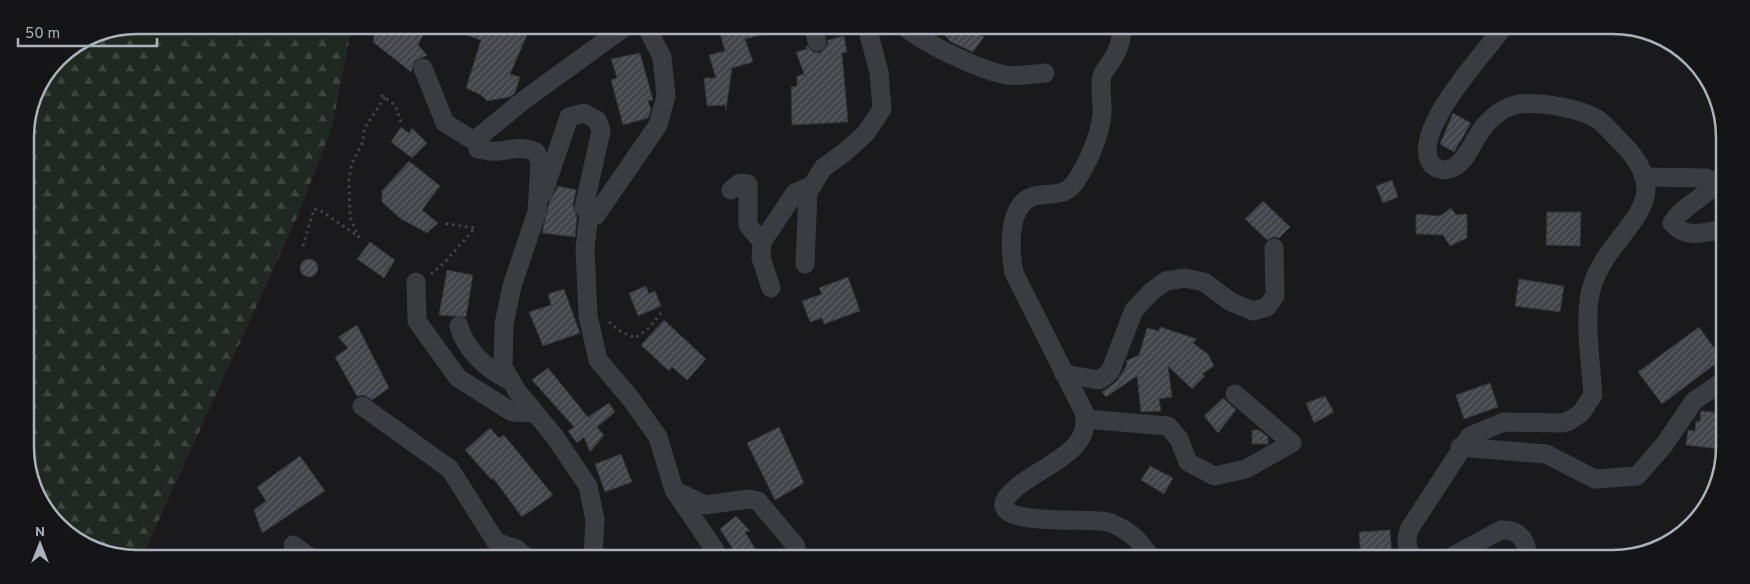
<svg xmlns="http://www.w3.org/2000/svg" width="1750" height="584" font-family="Overpass,sans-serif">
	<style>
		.forest { fill: url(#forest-firs) }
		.building { fill: url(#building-hatch); stroke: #343439 }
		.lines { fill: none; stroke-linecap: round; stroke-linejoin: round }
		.path { stroke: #414349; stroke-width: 3; stroke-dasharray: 2.5 4; stroke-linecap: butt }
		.minor { stroke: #3b3c42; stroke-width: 19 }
		.rim { fill: none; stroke: #acb2bc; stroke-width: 2.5 }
	</style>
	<defs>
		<pattern id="forest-firs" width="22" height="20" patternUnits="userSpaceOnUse" patternTransform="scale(1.25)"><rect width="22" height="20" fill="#202821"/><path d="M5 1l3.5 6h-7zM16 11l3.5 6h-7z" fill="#3e453f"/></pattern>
		<pattern id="building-hatch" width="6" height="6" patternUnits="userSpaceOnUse" patternTransform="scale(1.25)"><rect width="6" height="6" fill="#44454a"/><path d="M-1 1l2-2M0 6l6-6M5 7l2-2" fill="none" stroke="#5c5d62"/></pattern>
	</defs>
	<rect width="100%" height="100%" fill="#1a1a1d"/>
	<polygon class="forest" points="137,25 352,26 332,127 299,213 143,555 108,555 53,521 27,469 25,130 34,94 58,58 94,33"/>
	<g class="building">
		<polygon points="376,26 413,26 424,33 418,45 427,55 415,61 411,72 373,42"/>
		<polygon points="448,26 531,26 510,74 520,77 515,93 510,97 487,101 481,95 466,88 481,40 447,28"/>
		<polygon points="718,26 772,27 773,32 745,39 753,62 732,68 726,110 725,105 707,106 704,78 716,78 709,55 725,51"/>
		<polygon points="950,27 969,27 984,37 973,52 951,42 944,35"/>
		<polygon points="844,36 847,52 842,53 848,122 792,125 791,87 797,86 797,76 804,74 796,52 807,49 806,45 813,52 820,53 827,46 828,40"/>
		<polygon points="640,53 653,100 648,101 651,110 648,118 623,125 611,80 617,78 611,59"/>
		<polygon points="1453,113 1471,123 1454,152 1440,144"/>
		<polygon points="401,127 409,133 412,128 427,143 412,158 391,142"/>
		<polygon points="409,161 440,186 422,210 438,223 427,233 401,219 382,202 382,191"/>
		<polygon points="1392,180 1398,197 1383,203 1376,186"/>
		<polygon points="558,186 576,190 573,205 577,217 575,237 542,233 549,203"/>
		<polygon points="1263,201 1290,227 1279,238 1273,237 1267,240 1245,219"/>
		<polygon points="1451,208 1456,215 1467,214 1467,238 1450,246 1443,235 1416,234 1416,214 1440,216"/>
		<polygon points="1547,212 1581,212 1580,246 1546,245"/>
		<polygon points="370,242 395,260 384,278 357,259"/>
		<circle cx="309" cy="268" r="9"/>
		<polygon points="447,270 473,275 466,317 439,315"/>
		<polygon points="848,277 860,311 824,324 822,318 810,322 802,301 822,294 819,288"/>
		<polygon points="1519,279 1564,286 1560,312 1515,306"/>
		<polygon points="646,286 649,294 655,291 661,306 638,316 629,293"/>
		<polygon points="564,289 580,333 543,346 529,312 551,305 548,294"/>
		<polygon points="664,320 706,359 687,380 672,367 669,371 641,345"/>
		<polygon points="357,325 389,388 372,400 364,395 357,396 335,357 348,348 338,337"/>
		<polygon points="1160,327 1197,339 1193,343 1208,354 1214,366 1202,374 1205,376 1192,389 1168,366 1172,397 1159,399 1161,411 1141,412 1137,376 1106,397 1102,392 1117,381 1127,365 1126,361 1139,355 1147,328 1159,331"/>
		<polygon points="1699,327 1722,359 1662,404 1638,372"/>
		<polygon points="548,368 588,417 609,403 615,412 597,427 604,435 590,452 584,437 577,443 568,431 574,427 532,380"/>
		<polygon points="1490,383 1498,407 1464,419 1456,395"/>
		<polygon points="1325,396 1334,412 1314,423 1306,403"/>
		<polygon points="1223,398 1236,410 1218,433 1204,416"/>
		<polygon points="1701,411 1721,413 1719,449 1686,445 1688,430 1695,431 1696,421 1700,422"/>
		<polygon points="779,427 804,483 775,500 747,443"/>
		<polygon points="490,428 499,438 504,435 553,495 522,517 493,478 492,480 465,450"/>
		<polygon points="1252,430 1259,430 1268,437 1268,444 1252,444"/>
		<polygon points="621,454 632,482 605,492 595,464"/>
		<polygon points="300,456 325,491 262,533 254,510 266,501 257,487"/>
		<polygon points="1150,466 1173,478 1164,494 1141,480"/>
		<polygon points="736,516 750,531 745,532 760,557 738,557 720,529"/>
		<polygon points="1390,530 1392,558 1361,558 1359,532"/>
	</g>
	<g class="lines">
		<g class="path">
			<polyline points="381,95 395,105 401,122"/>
			<polyline points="359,238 350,217 349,179 352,163 363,142 364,129 385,97"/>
			<polyline points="303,246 314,209 323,212 359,237"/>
			<polyline points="431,274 444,263 475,228 442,223"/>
			<polyline points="609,322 620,331 635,338 649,328 661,313"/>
		</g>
		<g class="minor">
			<polyline points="814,27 817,42"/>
			<path d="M905 27C925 44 980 70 1006 75 1017 77 1033 74 1045 73"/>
			<path d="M1121 28C1123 41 1116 55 1108 66 1106 69 1103 72 1102 76 1099 87 1103 102 1102 114 1100 136 1088 163 1076 181 1065 198 1051 192 1035 196 1006 203 1010 251 1014 273L1084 412C1093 447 1051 463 1028 479 949 532 1088 516 1108 522 1128 529 1140 540 1151 558"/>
			<polyline points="423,68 445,123 476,142"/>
			<path d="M1644 177 1707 178 1715 184C1703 199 1682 206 1672 223 1685 239 1704 233 1722 229"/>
			<polyline points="731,190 740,183 748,184 748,225 762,242"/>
			<polyline points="543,194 569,117 584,113 597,120 601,131 584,207 589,214 596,215 658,125 666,96 662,57 646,26"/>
			<polyline points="589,214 585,248 588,316 598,360 631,399 658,437 674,490 715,550 717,557"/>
			<polyline points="805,264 808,192 823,168 845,152 866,133 882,109 879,72 867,27"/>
			<polyline points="416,282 417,321 458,378 512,412 535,413"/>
			<polyline points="771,288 761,258 762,242 795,193 813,185"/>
			<path d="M459 326C465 350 488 370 509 380"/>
			<polyline points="1064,374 1099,380 1110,372 1134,310 1152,291 1166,281 1185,278 1204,282 1231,302 1253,311 1267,307 1275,296 1274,248"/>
			<polyline points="362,406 450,469 496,542 517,549 524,556"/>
			<polyline points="1085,419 1168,426 1179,439 1188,462 1214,476 1246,469 1292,443 1235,394"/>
			<polyline points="1460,447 1546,454 1595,479 1637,476 1664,445 1694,401 1722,382"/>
			<polyline points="676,491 705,505 749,499 758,501 795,545 798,557"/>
			<polyline points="293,545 308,556"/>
			<path d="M593 556 595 520 588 486 555 437 517 391 503 367 504 324 512 286 537 212 540 163 536 152C523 146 513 149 499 151 493 152 485 150 478 149L476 142 481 135 524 100 626 26"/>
			<path d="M1414 558C1406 549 1405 540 1410 528L1470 436 1504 422 1562 423 1569 421 1581 413 1593 395C1591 364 1583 315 1592 286 1612 224 1687 204 1616 137 1611 132 1606 126 1600 121 1582 108 1541 102 1519 104 1507 106 1495 114 1487 123 1475 135 1470 156 1456 166 1448 171 1439 171 1432 165 1408 134 1483 55 1502 29"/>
			<path d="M1449 558 1501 530C1516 529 1525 537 1527 551L1523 559"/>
		</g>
	</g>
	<path d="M0 0H1750V584H0ZM137 34H1613A103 103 0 0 1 1716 137V447A103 103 0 0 1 1613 550H137A103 103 0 0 1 34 447V137A103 103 0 0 1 137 34Z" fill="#151518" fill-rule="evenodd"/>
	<path class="rim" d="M137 34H1613A103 103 0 0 1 1716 137V447A103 103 0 0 1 1613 550H137A103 103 0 0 1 34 447V137A103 103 0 0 1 137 34Z"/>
	<g transform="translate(40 544)" stroke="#151518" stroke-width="4" paint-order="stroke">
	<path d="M0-4L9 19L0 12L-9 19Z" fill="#acb2bc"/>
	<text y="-8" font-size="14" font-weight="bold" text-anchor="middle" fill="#acb2bc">N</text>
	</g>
	<path d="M18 38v8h139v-8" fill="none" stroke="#acb2bc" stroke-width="2.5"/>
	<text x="25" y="38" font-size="15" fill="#acb2bc" stroke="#151518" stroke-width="4" paint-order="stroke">50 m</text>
</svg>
